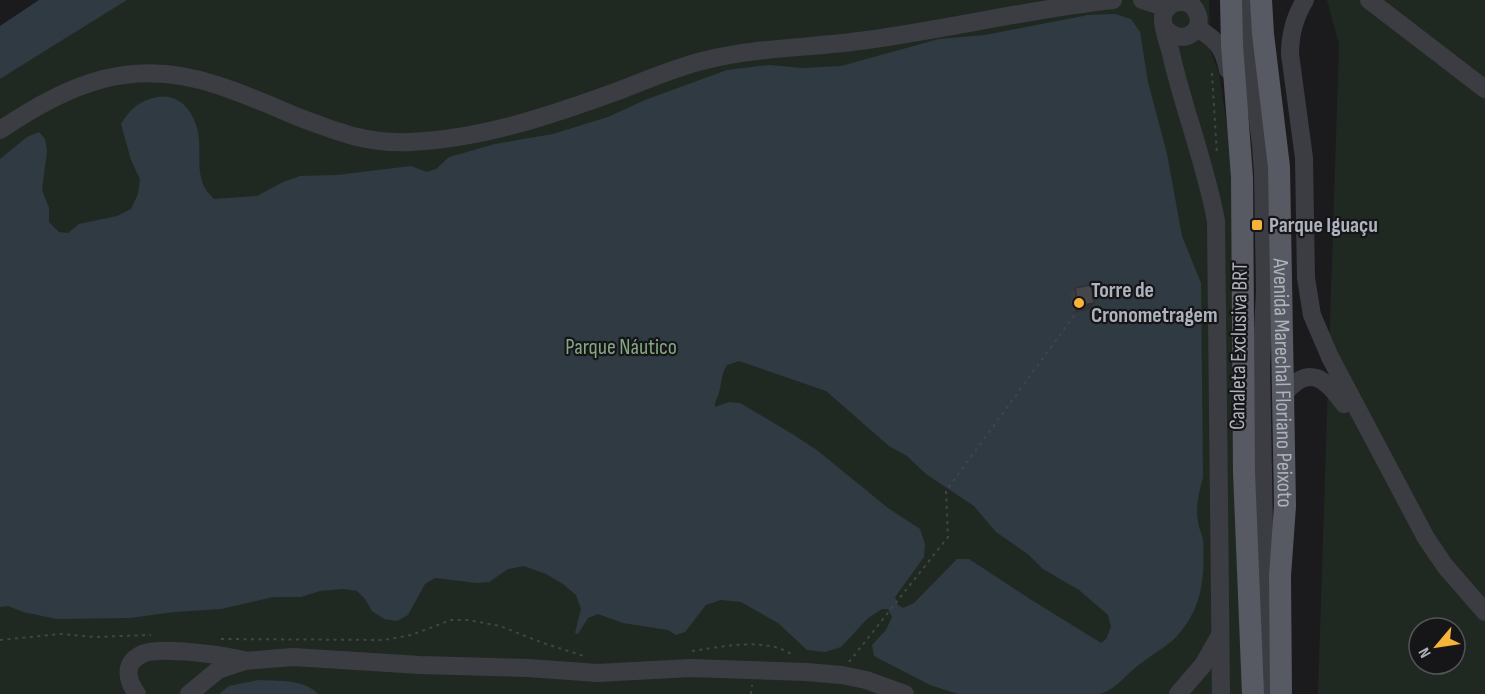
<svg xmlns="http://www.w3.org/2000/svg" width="1485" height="694" font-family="'Sofia Sans Condensed',sans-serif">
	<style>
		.green { fill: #202921; fill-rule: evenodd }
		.water { fill: #303a42; fill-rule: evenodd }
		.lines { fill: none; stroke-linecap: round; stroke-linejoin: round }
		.path { stroke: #42444a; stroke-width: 2; stroke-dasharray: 3 4.5; stroke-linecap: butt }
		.minor { stroke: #3c3d43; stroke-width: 18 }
		.major { stroke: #575a62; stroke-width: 22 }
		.wall { fill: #3b3c40 }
		.shaded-wall { fill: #303134 }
		.building { fill: #45464a; stroke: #303134; stroke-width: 1.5 }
		.poi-dot { fill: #f8b438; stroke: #161618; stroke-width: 2 }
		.labels { text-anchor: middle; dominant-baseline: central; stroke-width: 4.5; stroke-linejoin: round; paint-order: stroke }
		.poi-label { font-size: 22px; font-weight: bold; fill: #adb2bd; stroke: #161618; text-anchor: start }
		.street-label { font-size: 22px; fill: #adb2bd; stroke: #161618 }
		.park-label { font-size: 22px; fill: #84a885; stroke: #161618 }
	</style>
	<rect width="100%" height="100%" fill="#1b1b1d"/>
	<g class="green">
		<polygon points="127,0 1209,0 1211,52 1219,73 1232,161 1243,694 0,694 0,79"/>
		<path d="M1327 0H1485V694H1318L1339 44ZM1419 628H1455V664H1419Z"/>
	</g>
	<g class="water">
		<polygon points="39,0 127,0 0,79 0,26"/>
		<path d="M1115 14 1131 19 1140 32 1148 82 1167 154 1182 236 1201 283 1203 477C1199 492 1195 507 1198 522 1199 529 1202 534 1203 540 1205 575 1203 608 1177 636 1167 647 1152 654 1140 664 1126 674 1118 688 1100 694H958L930 685 874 656 872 645 886 630 892 617 888 609H882L868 618 841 647 825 652 807 650 778 623 741 602 721 600 706 605 685 632 676 635 668 630 623 623 598 614 588 618 578 634 575 633 581 609 576 595 563 584 546 574 524 566 508 569 489 582 477 583 435 578 425 584 408 615 397 621 384 619 372 611 365 599 357 591 343 589 320 591 301 597H273L221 609 174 612 130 618 57 619 23 612 8 606 0 607V159L27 137 39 132 45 139 47 151 42 190 49 208V222L59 232 68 233 79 224 117 216 131 209 138 194 140 179 131 160 121 124C130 109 140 100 157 97 178 93 192 109 197 128 202 146 196 165 203 184 205 190 210 194 214 199L257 196 283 182 300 176 337 175 411 166 427 172 436 169 449 157 495 144 553 134 608 117 645 100 727 70 769 65 803 68 841 66 939 39 985 35 1088 15ZM739 361 826 391 889 446 907 456 926 474 974 506 996 532 1029 555 1043 569 1079 590 1108 615 1111 627 1106 639 1101 643 1030 599 969 559H957L914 603 903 608 898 605 895 597 924 557 925 544 920 529 888 508 818 451 794 435 740 403 729 402 715 407C715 401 717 399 719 393 722 383 721 374 727 365Z"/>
		<path d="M258 680C277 681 305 679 318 694H219L229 686Z"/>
	</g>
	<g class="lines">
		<g class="path">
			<polyline points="1212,73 1217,155"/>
			<polyline points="221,639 384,640 411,635 451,620 468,620 500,626 543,643 584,656"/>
			<polyline points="0,640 61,634 94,637 151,635"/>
			<path d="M692 651C721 647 768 636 794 656"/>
			<polyline points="849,662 948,537 946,491 1076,313"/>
			<polyline points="751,694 752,685"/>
		</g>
		<g class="minor">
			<polyline points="1142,0 1167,8"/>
			<polyline points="1246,0 1248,39 1261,145 1263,173 1265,292 1261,365 1267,694"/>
			<path d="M1305 0C1294 18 1290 34 1290 54L1304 158 1306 278 1312 315 1330 357 1426 538 1445 566 1485 612"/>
			<polyline points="1369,0 1485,89"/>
			<path d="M1197 28C1217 40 1223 47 1228 70"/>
			<path d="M1166 29C1181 47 1207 31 1196 11 1194 6 1188 2 1182 2 1173 1 1163 9 1163 18 1162 28 1170 47 1172 58 1185 113 1206 166 1216 221L1221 694"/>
			<path d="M0 130C71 83 132 56 217 85 245 94 272 106 298 117 337 132 368 144 410 142 482 139 552 115 618 91 647 80 676 67 706 60 758 47 814 48 867 40 949 29 1030 9 1113 0"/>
			<path d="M1284 394C1309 363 1326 379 1344 404"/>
			<path d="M137 694C131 686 127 678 129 668 131 660 137 656 145 653 165 647 222 655 244 660"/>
			<polyline points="189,694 218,670 245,661 293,657 420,665 528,668 597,673 691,668 806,672 842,675 866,680 905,694"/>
			<polyline points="1178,694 1203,665 1219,637"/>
		</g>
		<g class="major">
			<polyline points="1231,0 1232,45 1242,177 1244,472 1253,694"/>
			<path id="s1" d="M1261 0 1263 34 1279 167 1285 506 1280 576 1281 694"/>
		</g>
	</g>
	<polygon class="wall" points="1075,288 1089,310 1073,313 1070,295"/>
	<polygon class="shaded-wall" points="1094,303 1089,310 1073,313 1078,306"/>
	<polygon class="building" points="1091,285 1094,303 1078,306 1075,288"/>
	<g class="poi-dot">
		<rect x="1251" y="219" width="12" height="12" rx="3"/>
		<circle cx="1079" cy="303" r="6"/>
	</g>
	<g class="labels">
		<g class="poi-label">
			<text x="1269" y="225">Parque Iguaçu</text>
			<text x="1091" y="290">Torre de<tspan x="1091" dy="25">Cronometragem</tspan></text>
		</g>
		<g class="street-label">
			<text transform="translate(1239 346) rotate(-89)">Canaleta Exclusiva BRT</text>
			<text stroke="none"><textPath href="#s1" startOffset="384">Avenida Marechal Floriano Peixoto</textPath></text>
		</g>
		<g class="park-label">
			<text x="621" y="347">Parque Náutico</text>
		</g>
	</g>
	<g transform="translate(1437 646) rotate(241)"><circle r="28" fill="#161618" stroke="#52545a" stroke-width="1.5"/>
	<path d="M0-4.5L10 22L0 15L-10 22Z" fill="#f8b438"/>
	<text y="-9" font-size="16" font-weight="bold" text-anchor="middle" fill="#adb2bd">N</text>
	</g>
</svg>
